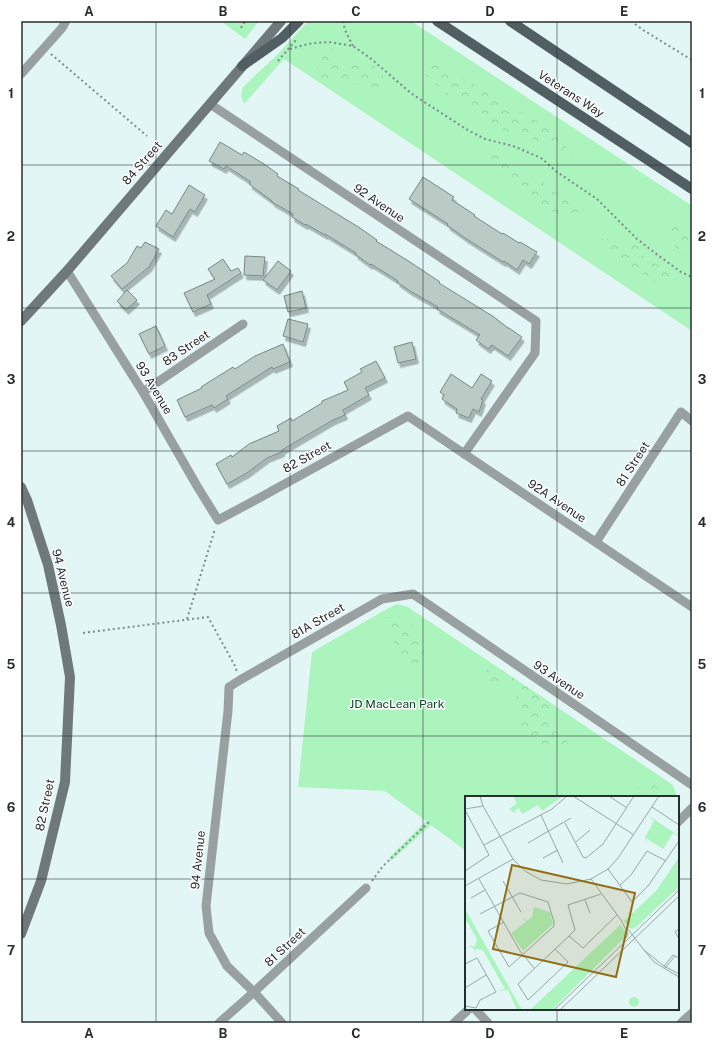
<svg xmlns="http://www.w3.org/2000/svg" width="713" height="1044" font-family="'Public Sans',sans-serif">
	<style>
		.green { fill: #abf4bd }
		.forest { fill: url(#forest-crowns) }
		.building { fill: #bacbc6; stroke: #798883; filter: url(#shadow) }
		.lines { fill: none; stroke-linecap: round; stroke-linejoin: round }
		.path { stroke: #7e8a8a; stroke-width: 2; stroke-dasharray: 2 3; stroke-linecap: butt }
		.street { stroke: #99a0a2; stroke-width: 9 }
		.secondary { stroke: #6f797c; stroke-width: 10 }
		.primary { stroke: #515e62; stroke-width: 10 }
		.grid { fill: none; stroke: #272e2e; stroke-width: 1; stroke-opacity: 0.55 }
		.labels { text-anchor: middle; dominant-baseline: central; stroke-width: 3; stroke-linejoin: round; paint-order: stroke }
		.street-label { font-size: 12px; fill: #272e2e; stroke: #fff }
		.park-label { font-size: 12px; fill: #074823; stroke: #fff }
		.inset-road { fill: none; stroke: #98a6a6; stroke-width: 1 }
		.view { fill: #926e15; fill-opacity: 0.15; stroke: #926e15; stroke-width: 2 }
		.inset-edge { fill: none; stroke: #272e2e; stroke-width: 2 }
		.neatline { fill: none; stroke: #272e2e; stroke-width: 1.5 }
		.grid-label { font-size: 13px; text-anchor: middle; font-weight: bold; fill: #272e2e }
	</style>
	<defs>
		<pattern id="forest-crowns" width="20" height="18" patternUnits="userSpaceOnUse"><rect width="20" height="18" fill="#abf4bd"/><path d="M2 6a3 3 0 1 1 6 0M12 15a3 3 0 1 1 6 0" fill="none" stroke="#93d2a3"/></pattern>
		<filter id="shadow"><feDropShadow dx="2.5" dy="4.5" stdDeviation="0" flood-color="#0004"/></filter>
	</defs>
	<rect width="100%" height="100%" fill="#e3f6f6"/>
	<g class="green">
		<polygon points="221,21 259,21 245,39"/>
		<polygon points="308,21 411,21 692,206 692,331 284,59 244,104 241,96 243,87 279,53"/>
		<polygon points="397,604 408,607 673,785 677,797 466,797 466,851 431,825 391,861 389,858 426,821 385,791 298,787 312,652 385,610"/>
	</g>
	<g class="forest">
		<polygon points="333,49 345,64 372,63 391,85 387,89 361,86 343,79 336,82 318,76 317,52"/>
		<polygon points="431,59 552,130 573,156 570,163 542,143 499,129 446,94 420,70"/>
		<polygon points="503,150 511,168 538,179 582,211 568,216 550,211 499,177 478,152"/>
		<polygon points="676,220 692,226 692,258 678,251 669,237"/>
		<polygon points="600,239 609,239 618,244 639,243 642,255 646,261 653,259 657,265 663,265 674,272 671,275 655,282 602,248"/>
		<polygon points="401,615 403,625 412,624 430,664 414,674 410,667 385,630 381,628 383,618"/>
		<polygon points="492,664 550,702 546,720 570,745 571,751 535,747 520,732 516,695 507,685 490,689 482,676"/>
		<polygon points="641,782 651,782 669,797 633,797"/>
	</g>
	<g class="building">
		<polygon points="220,142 242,155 244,152 264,164 278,174 277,176 299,189 298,190 360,228 377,240 376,241 410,262 440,282 439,283 494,317 508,328 509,328 522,337 508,356 492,345 488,349 476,340 480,335 437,309 438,307 410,291 397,282 398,281 371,264 370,265 355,254 356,253 325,234 325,235 306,224 305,225 292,217 293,214 272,202 272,201 249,184 251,182 226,166 224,169 209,161"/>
		<polygon points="423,177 454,197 452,200 475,215 474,216 502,234 503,233 519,243 520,242 537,252 529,264 523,260 517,270 504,261 503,262 465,238 447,225 448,224 409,199"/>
		<polygon points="189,185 205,195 195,212 190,209 173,237 156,226 166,210 172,214"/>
		<polygon points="145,242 159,249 149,267 122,289 111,276 127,263 137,246 141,248"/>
		<polygon points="245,256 265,257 263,276 244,275"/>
		<polygon points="223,259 231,271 238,268 241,273 207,295 211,304 193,312 184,293 215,279 208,269"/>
		<polygon points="278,261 291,271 277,290 263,280"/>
		<polygon points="127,290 137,300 126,310 117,301"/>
		<polygon points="302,291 306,308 288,312 284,296"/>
		<polygon points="288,319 308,324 303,342 283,336"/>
		<polygon points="156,326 165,346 149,354 139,334"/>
		<polygon points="412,342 416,359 398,363 394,347"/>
		<polygon points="283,344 290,362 273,369 272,367 226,396 228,399 214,408 212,405 185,417 177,400 202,388 201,387 233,367 235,369 255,356"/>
		<polygon points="376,361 385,378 365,388 369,395 343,410 345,415 333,420 282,450 282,452 267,458 247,473 227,484 216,464 231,455 232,457 249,444 279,431 277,426 291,418 292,421 322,403 322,401 348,390 344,382 362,372 360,369"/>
		<polygon points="451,374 472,388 481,374 492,381 481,399 483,400 479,412 473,409 469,418 456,413 457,409 442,399 444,395 440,392"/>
	</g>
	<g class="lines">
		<g class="path">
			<polyline points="343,21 345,30 353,46"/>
			<polyline points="631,21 643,30 692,60"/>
			<polyline points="241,28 245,21"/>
			<polyline points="290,49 308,44 315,43 329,42 353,46 370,58 412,94 466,129 485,139 513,146 541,158 557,172 597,199 637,239 659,256 681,272 692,277"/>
			<polyline points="51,54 147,136"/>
			<polyline points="278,61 296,40"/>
			<polyline points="187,619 215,529"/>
			<polyline points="83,633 208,617 235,666 237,672"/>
			<polyline points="372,881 383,866 430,821"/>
		</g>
		<g class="street">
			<polyline points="21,74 62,28 66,21"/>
			<polyline points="210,104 536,321 535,353 464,454"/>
			<polyline points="67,271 143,392 197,486 218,520 250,503 408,416 692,607"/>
			<polyline points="143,392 243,324"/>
			<polyline points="596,542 681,412 692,421"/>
			<polyline points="678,822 692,808"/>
			<polyline points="475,1009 488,1023"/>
			<polyline points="219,1023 254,992 366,888"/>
			<polyline points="282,1023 254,992 227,966 209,933 206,906 228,711 229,687 240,680 382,599 413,594 692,785"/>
			<polyline points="454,1023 469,1009"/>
			<polyline points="681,1023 692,1013"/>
		</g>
		<g class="secondary">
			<polyline points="21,321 67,271 281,21"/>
			<polyline points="21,487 27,500 48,565 61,625 70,677 65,782 41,881 21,934"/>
		</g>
		<g class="primary">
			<polyline points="437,21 692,189"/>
			<polyline points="510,21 692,143"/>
			<polyline points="242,66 282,38 299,21"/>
		</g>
	</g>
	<path class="grid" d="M156 21V1023M290 21V1023M423 21V1023M557 21V797M21 165H692M21 308H692M21 451H692M21 593H692M21 736H692M21 879H466M678 879H692M557 1009V1023"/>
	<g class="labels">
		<g class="street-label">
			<text transform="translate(571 94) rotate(33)">Veterans Way</text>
			<text transform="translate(142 163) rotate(-49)">84 Street</text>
			<text transform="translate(379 203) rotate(34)">92 Avenue</text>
			<text transform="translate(186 348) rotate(-34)">83 Street</text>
			<text transform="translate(154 388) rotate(59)">93 Avenue</text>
			<text transform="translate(307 457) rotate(-29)">82 Street</text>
			<text transform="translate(633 464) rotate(-57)">81 Street</text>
			<text transform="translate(557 501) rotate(34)">92A Avenue</text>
			<text transform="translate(63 578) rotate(76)">94 Avenue</text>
			<text transform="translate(318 621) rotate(-30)">81A Street</text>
			<text transform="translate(559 680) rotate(34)">93 Avenue</text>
			<text transform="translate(45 805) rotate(-78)">82 Street</text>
			<text transform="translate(198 860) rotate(-84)">94 Avenue</text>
			<text transform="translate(285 947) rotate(-43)">81 Street</text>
		</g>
		<g class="park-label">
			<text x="397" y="704">JD MacLean Park</text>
		</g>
	</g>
	<g transform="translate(465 796)">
		<rect width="214" height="214" fill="#e3f6f6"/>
		<path d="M48 0H98L77 15 73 9 57 18 54 12 50 14 51 18 44 13 51 8 53 10ZM183 19 214 40V41L208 37 198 53 181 42 180 47V41L189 25ZM214 61V91L172 130 168 133 164 132 159 125 191 95ZM69 111 85 116 88 128 58 155 46 137 61 126 58 120 62 125 67 121ZM0 113 57 214H52L43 194 32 195 40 193 18 154 10 153 11 161 9 153 3 149 10 151 12 143 0 122ZM151 123 162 138 160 141 87 214H65L155 129ZM164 206a5 5 0 1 1 10 0a5 5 0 1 1-10 0Z" fill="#abf4bd"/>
		<path d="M122 170 126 171 123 175 86 208Z" fill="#abf4bd"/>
		<path class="inset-road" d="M15 0 18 10 48 63 60 75 76 84 102 88 126 83 143 73 153 62 194 0M108 0 169 39M144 0 162 12M187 11 214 29M0 13 18 10M0 14 24 59 0 75M76 19 98 67M100 27 118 61 121 62 138 48 169 0M111 46 125 34M63 47 106 22M19 49 87 13 102 0M78 62 93 54M143 73 167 106 183 90 214 45M14 83 55 155 69 172M126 83 156 124M38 85 56 116M155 89 166 79 182 55 201 65M0 90 48 63M6 102 20 94M120 104 125 117M15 118 55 97 83 106 89 126V130L44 171 23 135 39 126M156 124 163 138 161 142M162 132 179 154 199 170 214 178M214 133 210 136 214 143M104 140 118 152 152 119M90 153 103 166 63 204 53 188 104 140 110 134 103 109 136 98M179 154 189 166 214 181M0 168 12 162 31 196 15 204 11 212 0 210M199 170 208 159 214 162M200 172 210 160M0 192 21 179M89 214 214 94M95 214 214 100"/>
		<path class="view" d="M47 69 170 97 151 181 28 153Z"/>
		<rect width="214" height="214" class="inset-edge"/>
	</g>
	<rect width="713" height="1044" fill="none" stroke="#ffffff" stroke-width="44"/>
	<rect x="22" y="22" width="669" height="1000" class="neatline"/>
	<g class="grid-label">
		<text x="89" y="16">A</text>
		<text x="223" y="16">B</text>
		<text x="356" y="16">C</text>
		<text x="490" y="16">D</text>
		<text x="624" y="16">E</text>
		<text x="11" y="98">1</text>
		<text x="702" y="98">1</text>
		<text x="11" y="241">2</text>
		<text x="702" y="241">2</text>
		<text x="11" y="384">3</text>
		<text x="702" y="384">3</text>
		<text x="11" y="527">4</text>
		<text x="702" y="527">4</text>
		<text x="11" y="669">5</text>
		<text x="702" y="669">5</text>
		<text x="11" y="812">6</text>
		<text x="702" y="812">6</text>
		<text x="11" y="955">7</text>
		<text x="702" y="955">7</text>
		<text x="89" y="1038">A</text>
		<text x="223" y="1038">B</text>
		<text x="356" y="1038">C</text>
		<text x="490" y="1038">D</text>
		<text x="624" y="1038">E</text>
	</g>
</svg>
